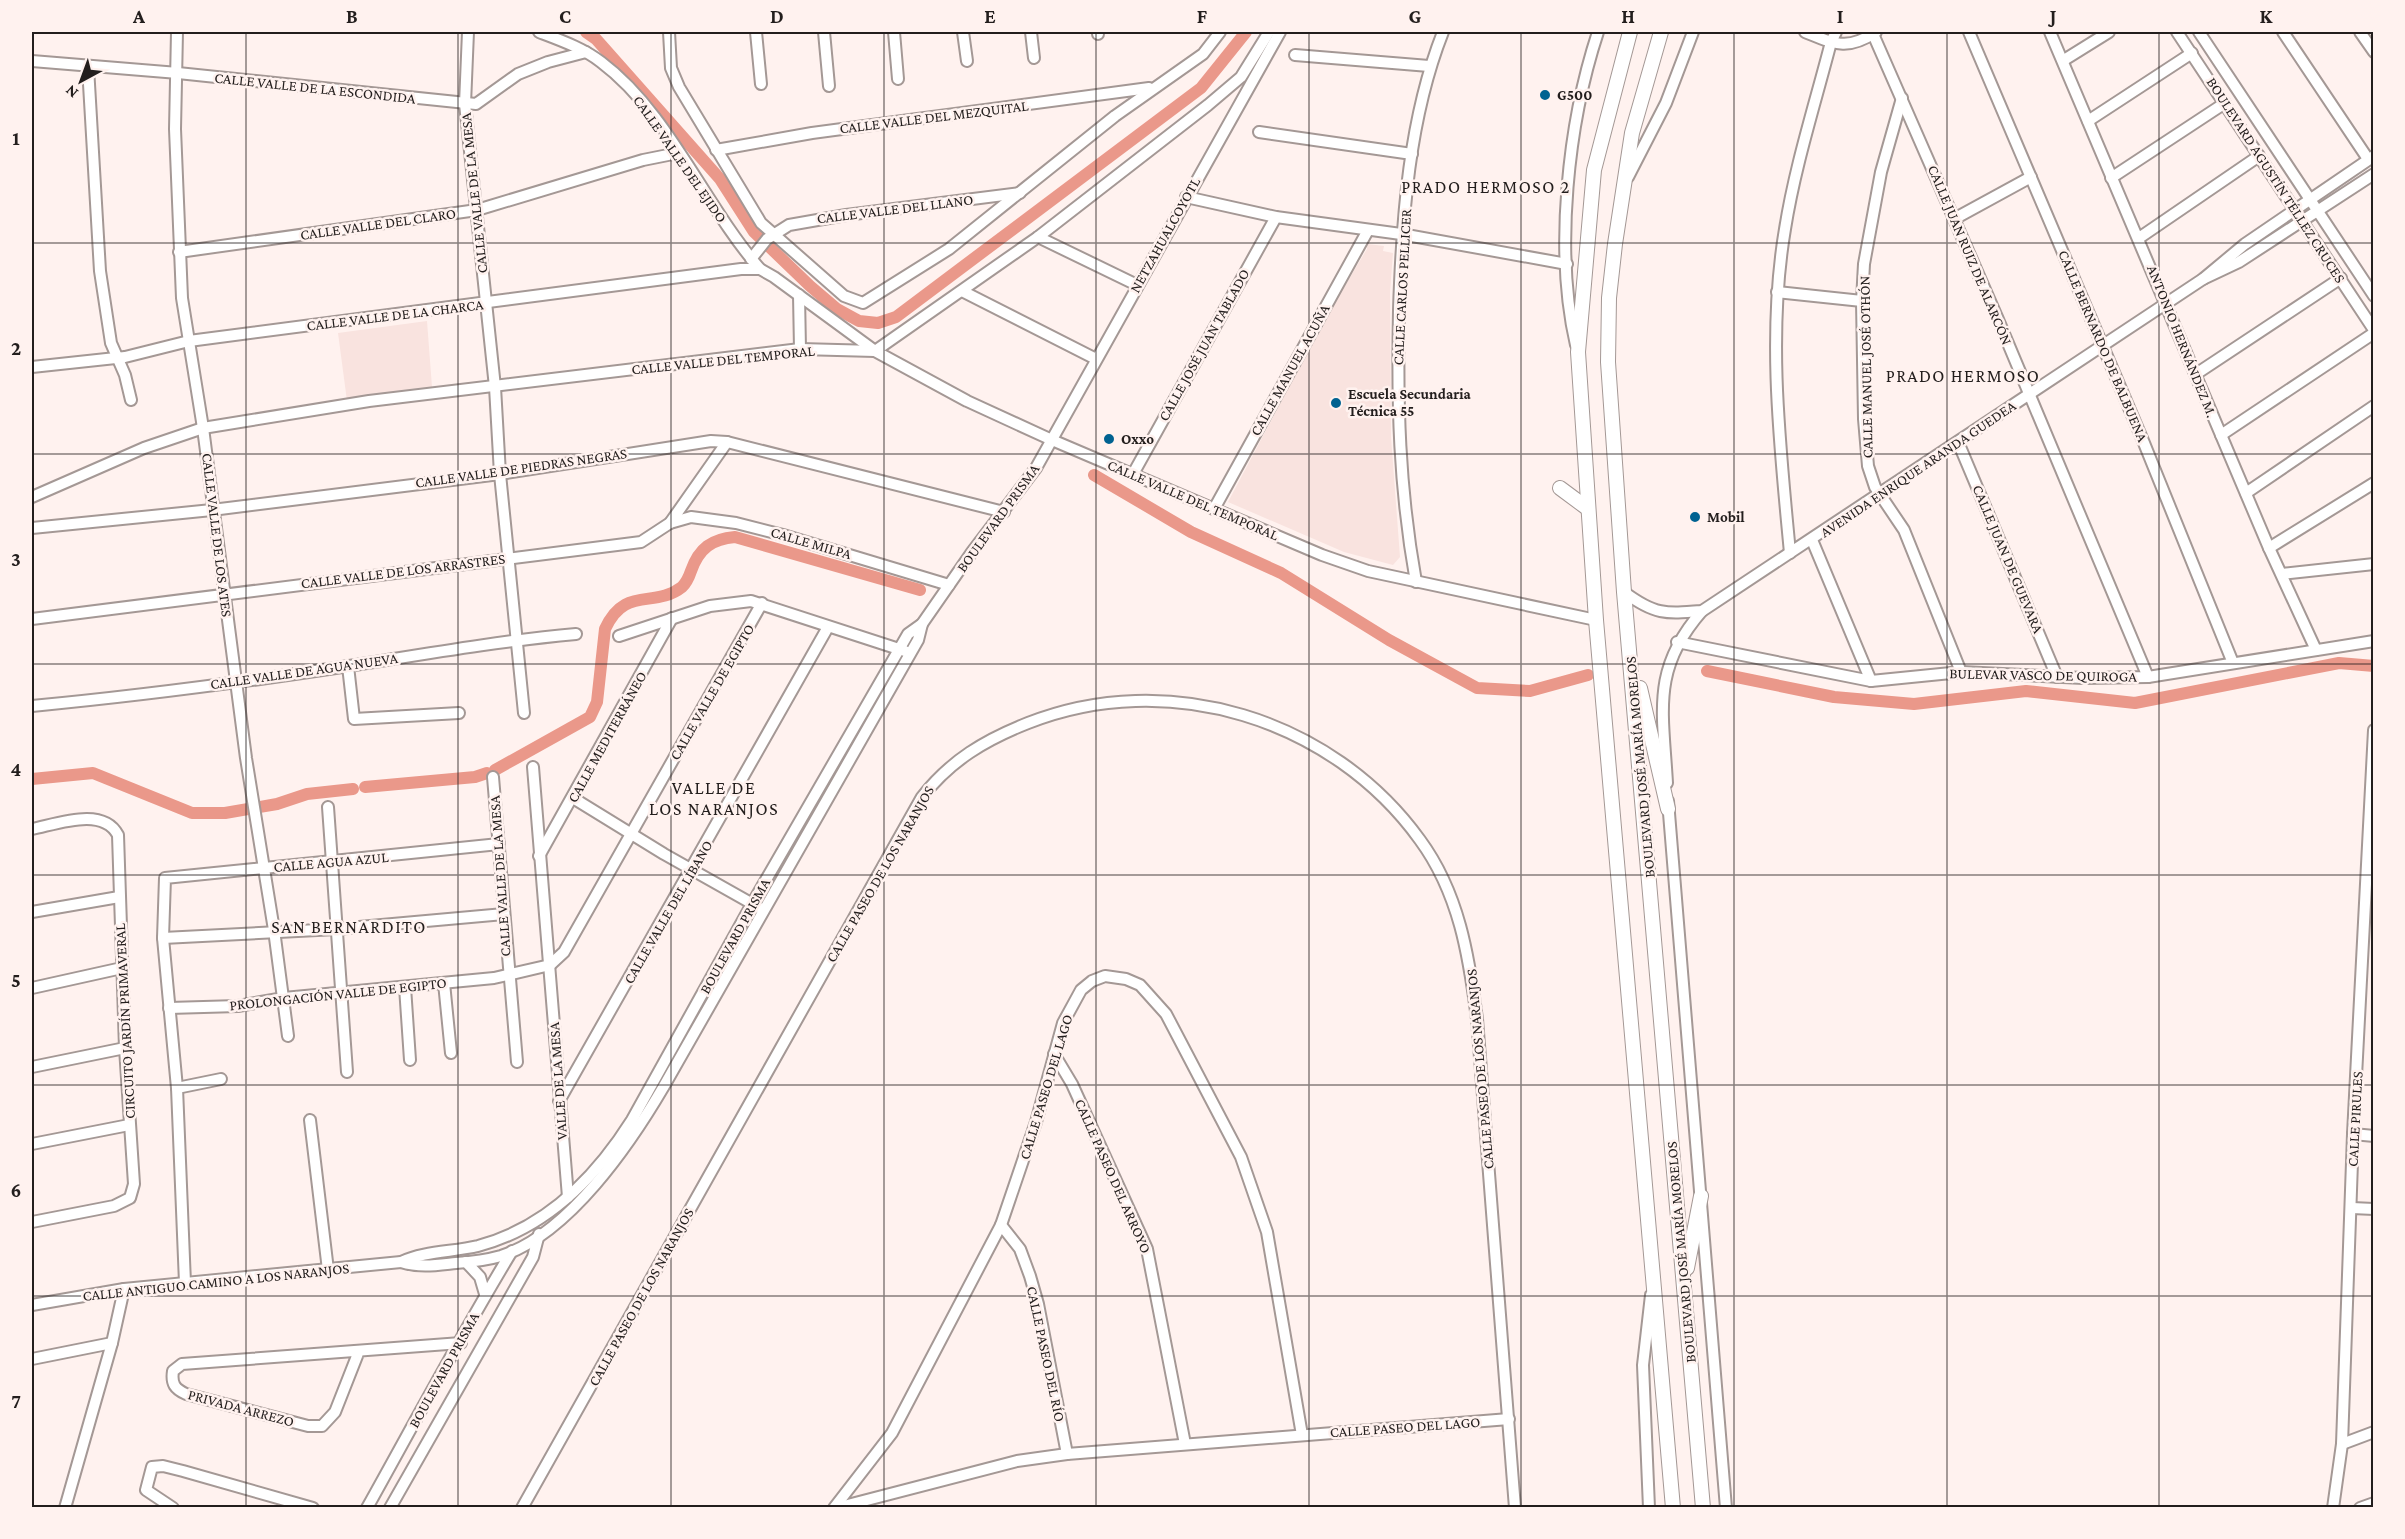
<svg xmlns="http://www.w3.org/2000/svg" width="2405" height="1539" font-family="'Crimson Pro',serif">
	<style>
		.built { fill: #f9e3df }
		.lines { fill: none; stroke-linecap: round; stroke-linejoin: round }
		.canal { stroke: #ea988a; stroke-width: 12 }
		.minor-casing { stroke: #a49895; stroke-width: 14 }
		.major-casing { stroke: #a49895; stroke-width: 16 }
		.minor { stroke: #fff; stroke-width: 10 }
		.major { stroke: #fff; stroke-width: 14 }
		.grid { fill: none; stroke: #231e1d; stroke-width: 1.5; stroke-opacity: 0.55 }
		.poi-dot { fill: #006291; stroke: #fff2ef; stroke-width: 2 }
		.labels { text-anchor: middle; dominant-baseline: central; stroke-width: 5; stroke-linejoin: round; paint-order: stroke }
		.street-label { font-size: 15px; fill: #231e1d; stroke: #fff2ef }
		.poi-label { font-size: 15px; font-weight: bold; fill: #231e1d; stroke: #fff2ef; text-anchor: start }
		.quarter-label { font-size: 18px; letter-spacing: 1.5px; fill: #231e1d; stroke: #fff2ef }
		.neatline { fill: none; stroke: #231e1d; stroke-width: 2 }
		.grid-label { font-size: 20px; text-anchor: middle; font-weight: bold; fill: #231e1d }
	</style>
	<rect width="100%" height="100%" fill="#fff2ef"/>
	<g class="built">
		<polygon points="1367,244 1384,246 1383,251 1393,253 1390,292 1391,437 1400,557 1393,565 1344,552 1228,502 1326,317 1367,249"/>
		<polygon points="427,321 432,387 347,401 338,333"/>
	</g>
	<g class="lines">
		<g class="canal">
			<polyline points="586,32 596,39 720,179 754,232 810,286 837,309 859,321 878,323 896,317 1201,88 1246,32"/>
			<polyline points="1094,475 1191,532 1281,573 1389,640 1477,688 1530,691 1588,675"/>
			<polyline points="1707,671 1834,697 1914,704 2026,691 2135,703 2339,663 2374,666"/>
			<path d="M495 770 590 717 597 702 605 629C625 585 654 609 682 587 687 582 689 577 691 571 699 548 712 539 735 537L920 590"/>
			<polyline points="32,779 93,773 192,813 225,813 277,804 307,794 353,789"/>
			<polyline points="365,787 475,777 487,773"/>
		</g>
		<defs>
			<g id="minor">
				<polyline points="177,32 175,129 182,298 203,428 246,758 274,930 288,1036"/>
				<polyline points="468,32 465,104 495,387 500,474 524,713"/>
				<path d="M539 32C560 40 583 48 601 62 669 113 704 205 760 269L774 277 875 351 967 401 1052 440 1322 555 1368 571 1596 620"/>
				<polyline points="669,32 671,68 679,87 761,223 844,296 863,303 949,249 1115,116 1203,54 1220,32"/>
				<polyline points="756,32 761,84"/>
				<polyline points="824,32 829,86"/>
				<polyline points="894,32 898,79"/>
				<polyline points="963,32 967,61"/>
				<polyline points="1031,32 1034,58"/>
				<polyline points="1098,32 1098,34"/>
				<path d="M1805 32C1835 44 1847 51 1876 32"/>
				<polyline points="1969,32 2144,443 2233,663"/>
				<polyline points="2050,32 2269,548 2316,650"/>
				<polyline points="2177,32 2374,330"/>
				<polyline points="2199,32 2374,296"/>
				<polyline points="2283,32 2368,159"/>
				<polyline points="2360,32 2374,52"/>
				<polyline points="1873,34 1997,317 2148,677"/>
				<polyline points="1295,55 1429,66"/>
				<polyline points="2064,60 2109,32"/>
				<polyline points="32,61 178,73 476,104 518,74 548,62 586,52"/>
				<polyline points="88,67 100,271 111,343 125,375 131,400"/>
				<polyline points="1902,98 1881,172 1864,264 1862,301 1864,419 1868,466 1875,487 1904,530 1961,672"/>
				<polyline points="2088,121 2192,53"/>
				<polyline points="1259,132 1412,154"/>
				<polyline points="716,150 812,133 1149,88"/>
				<polyline points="1628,177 1666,103 1693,32"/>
				<polyline points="2111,178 2225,103"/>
				<polyline points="1186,197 1276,217 1401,234 1567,264"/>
				<polyline points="1954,219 2031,177"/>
				<polyline points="1038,237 1137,285"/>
				<polyline points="2139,238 2259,156"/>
				<polyline points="179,252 477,210 643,160 678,153"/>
				<polyline points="751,259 767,239 789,225 846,215 1020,193"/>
				<polyline points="2203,279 2239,262 2374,174"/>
				<polyline points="962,291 1096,359"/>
				<polyline points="1777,292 1862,301"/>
				<polyline points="799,295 800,349"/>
				<path d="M1576 345C1554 251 1568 123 1598 32"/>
				<polyline points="875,351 1038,237 1208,105 1241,77 1269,32"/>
				<polyline points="32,367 125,357 189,341 741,269 760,269"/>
				<polyline points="2196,374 2341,278"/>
				<polyline points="2221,435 2374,333"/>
				<polyline points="1958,442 2057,677"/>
				<polyline points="1133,474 1276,217"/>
				<polyline points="2246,493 2374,406"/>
				<polyline points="32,497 144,448 203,428 369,401 800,349 875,351"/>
				<polyline points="1214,509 1367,232"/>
				<polyline points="670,523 691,517 736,523 783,535 949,585"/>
				<polyline points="32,528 212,510 500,474 711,441 727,442 1004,512"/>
				<polyline points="1812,540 1871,681"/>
				<polyline points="2269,548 2374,483"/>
				<path d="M1790 553C1780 446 1767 335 1785 229 1795 166 1815 104 1831 42L1836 32"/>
				<polyline points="2282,574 2374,564"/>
				<path d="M1416 582C1399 487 1397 405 1399 310 1402 217 1409 118 1443 32"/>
				<path d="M1624 592C1655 615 1665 614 1702 611L2203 279 2245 244 2374 156"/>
				<polyline points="32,619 641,542 670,523 727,442"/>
				<polyline points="619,636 710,606 751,601 905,651"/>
				<polyline points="1677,642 1871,681 1961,672 2083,678 2148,677 2374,641"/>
				<polyline points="348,666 354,719 459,713"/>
				<path d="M32 706C137 696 244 682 349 666 425 654 499 641 576 634"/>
				<polyline points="533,767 568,1197"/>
				<polyline points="493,777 517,1062"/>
				<path d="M1667 783C1663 711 1651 669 1702 611"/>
				<polyline points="573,798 664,854 758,907"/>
				<polyline points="1668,801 1726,1508"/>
				<polyline points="328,807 347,1072"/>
				<path d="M32 829C57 824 103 806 118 835L125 1048 134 1184 130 1198 114 1206 32 1222"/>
				<polyline points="539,856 672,618"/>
				<polyline points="32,912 119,897"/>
				<polyline points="163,938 337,929 504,914"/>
				<polyline points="444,983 451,1053"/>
				<polyline points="405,987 410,1060"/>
				<polyline points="32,988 122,968"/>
				<polyline points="169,1008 238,1006 284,998 494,978 550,965 564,952 762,603"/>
				<polyline points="1054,1054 1072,1084 1147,1249 1185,1444"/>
				<polyline points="32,1067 125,1048"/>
				<polyline points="177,1088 221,1079"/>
				<polyline points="559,1101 828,627"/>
				<polyline points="310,1120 328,1270"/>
				<polyline points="2353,1134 2374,1136"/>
				<polyline points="32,1144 129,1125"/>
				<polyline points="2352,1208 2374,1209"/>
				<polyline points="1001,1225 1020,1249 1030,1276 1038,1304 1067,1454"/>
				<path d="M401 1262C420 1268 437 1265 456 1263 471 1262 487 1260 501 1256 569 1234 630 1144 664 1086L918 640 922 624"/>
				<polyline points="466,1262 480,1277 485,1294"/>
				<polyline points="185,1283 177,1088 163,938 165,878 499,844"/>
				<path d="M32 1305 124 1289 401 1262C424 1251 453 1252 478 1246 546 1228 596 1177 632 1120L752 904 908 634 922 624 972 552 1036 468 1280 32"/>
				<path d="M359 1351 335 1412 322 1426H308L186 1394C175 1389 171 1384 173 1371L182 1364 461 1343"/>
				<polyline points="32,1359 112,1343"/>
				<polyline points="2342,1444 2374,1432"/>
				<polyline points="65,1508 112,1343 124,1289"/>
				<polyline points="173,1508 146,1490 152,1467 163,1466 183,1471 313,1508"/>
				<path d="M367 1508C415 1422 461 1335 512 1251"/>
				<polyline points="390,1508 533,1257 539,1234"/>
				<path d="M522 1508 922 797C951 760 985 740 1028 723 1167 668 1332 718 1420 840 1459 893 1469 956 1477 1019L1515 1508"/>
				<polyline points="834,1508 892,1433 1001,1225 1036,1122 1063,1023 1081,990 1092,981 1105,976 1126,979 1140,985 1166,1014 1241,1157 1267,1232 1302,1435"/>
				<polyline points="836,1508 1017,1461 1067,1454 1509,1419"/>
				<polyline points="1649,1508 1643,1365 1651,1295"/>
				<polyline points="2333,1508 2342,1444 2353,1134 2374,730"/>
				<polyline points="2360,1508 2374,1503"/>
			</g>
			<g id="major">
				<polyline points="1630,32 1594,170 1578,352 1596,620 1673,1508"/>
				<polyline points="1661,32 1632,133 1615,244 1609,298 1608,362 1624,592 1703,1508"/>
				<polyline points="1560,488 1587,508"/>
				<polyline points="1640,688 1668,809"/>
				<polyline points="1687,1268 1701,1196"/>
			</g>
		</defs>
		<use href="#minor" class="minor-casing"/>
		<use href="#major" class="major-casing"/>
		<use href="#minor" class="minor"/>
		<use href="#major" class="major"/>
	</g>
	<path class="grid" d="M246 32V1508M458 32V1508M671 32V1508M884 32V1508M1096 32V1508M1309 32V1508M1521 32V1508M1734 32V1508M1947 32V1508M2159 32V1508M32 243H2374M32 454H2374M32 664H2374M32 875H2374M32 1085H2374M32 1296H2374"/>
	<g class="poi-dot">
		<circle cx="1545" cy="95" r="6"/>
		<circle cx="1336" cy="403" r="6"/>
		<circle cx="1109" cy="439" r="6"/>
		<circle cx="1695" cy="517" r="6"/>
	</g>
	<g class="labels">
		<g class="street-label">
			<text transform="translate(315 88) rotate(6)">CALLE VALLE DE LA ESCONDIDA</text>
			<text transform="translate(934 117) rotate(-7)">CALLE VALLE DEL MEZQUITAL</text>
			<text transform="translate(680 159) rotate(55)">CALLE VALLE DEL EJIDO</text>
			<text transform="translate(2276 180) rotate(57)">BOULEVARD AGUSTÍN TÉLLEZ CRUCES</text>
			<text transform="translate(474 193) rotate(-96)">CALLE VALLE DE LA MESA</text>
			<text transform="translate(895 209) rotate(-7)">CALLE VALLE DEL LLANO</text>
			<text transform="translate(378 224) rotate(-8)">CALLE VALLE DEL CLARO</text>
			<text transform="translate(1165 235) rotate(-61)">NETZAHUALCOYOTL</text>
			<text transform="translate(1970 255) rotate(67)">CALLE JUAN RUIZ DE ALARCÓN</text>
			<text transform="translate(1402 287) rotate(-87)">CALLE CARLOS PELLICER</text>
			<text transform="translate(395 315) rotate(-7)">CALLE VALLE DE LA CHARCA</text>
			<text transform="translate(2182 341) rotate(68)">ANTONIO HERNÁNDEZ M.</text>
			<text transform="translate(1204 345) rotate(-61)">CALLE JOSÉ JUAN TABLADO</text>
			<text transform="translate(2103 346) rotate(67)">CALLE BERNARDO DE BALBUENA</text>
			<text transform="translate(723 360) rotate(-6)">CALLE VALLE DEL TEMPORAL</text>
			<text transform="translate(1866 367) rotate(-91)">CALLE MANUEL JOSÉ OTHÓN</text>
			<text transform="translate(1290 370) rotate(-61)">CALLE MANUEL ACUÑA</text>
			<text transform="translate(521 468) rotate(-8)">CALLE VALLE DE PIEDRAS NEGRAS</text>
			<text transform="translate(1918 469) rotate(-34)">AVENIDA ENRIQUE ARANDA GUEDEA</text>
			<text transform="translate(1193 500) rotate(23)">CALLE VALLE DEL TEMPORAL</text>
			<text transform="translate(998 518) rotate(-54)">BOULEVARD PRISMA</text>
			<text transform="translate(217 535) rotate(83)">CALLE VALLE DE LOS ATES</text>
			<text transform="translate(811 543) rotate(16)">CALLE MILPA</text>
			<text transform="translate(2008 559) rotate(67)">CALLE JUAN DE GUEVARA</text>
			<text transform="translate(403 571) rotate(-7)">CALLE VALLE DE LOS ARRASTRES</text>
			<text transform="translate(304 671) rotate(-8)">CALLE VALLE DE AGUA NUEVA</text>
			<text transform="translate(2043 675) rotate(1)">BULEVAR VASCO DE QUIROGA</text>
			<text transform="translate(712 692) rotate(-60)">CALLE VALLE DE EGIPTO</text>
			<text transform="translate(607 737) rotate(-61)">CALLE MEDITERRÁNEO</text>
			<text transform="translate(1640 767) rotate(-95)">BOULEVARD JOSÉ MARÍA MORELOS</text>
			<text transform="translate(331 862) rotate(-5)">CALLE AGUA AZUL</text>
			<text transform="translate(880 874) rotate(-60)">CALLE PASEO DE LOS NARANJOS</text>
			<text transform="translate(500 876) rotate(-94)">CALLE VALLE DE LA MESA</text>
			<text transform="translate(668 912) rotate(-60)">CALLE VALLE DEL LÍBANO</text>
			<text transform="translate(735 936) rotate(-61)">BOULEVARD PRISMA</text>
			<text transform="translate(338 994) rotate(-6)">PROLONGACIÓN VALLE DE EGIPTO</text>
			<text transform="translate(125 1021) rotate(-93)">CIRCUITO JARDÍN PRIMAVERAL</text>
			<text transform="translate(1480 1069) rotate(-95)">CALLE PASEO DE LOS NARANJOS</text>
			<text transform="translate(558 1081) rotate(-94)">VALLE DE LA MESA</text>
			<text transform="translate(1046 1087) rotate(-73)">CALLE PASEO DEL LAGO</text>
			<text transform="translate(2355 1119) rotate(-87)">CALLE PIRULES</text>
			<text transform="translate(1113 1176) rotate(66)">CALLE PASEO DEL ARROYO</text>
			<text transform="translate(1681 1252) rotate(-95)">BOULEVARD JOSÉ MARÍA MORELOS</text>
			<text transform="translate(216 1282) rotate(-6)">CALLE ANTIGUO CAMINO A LOS NARANJOS</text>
			<text transform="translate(641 1297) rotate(-61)">CALLE PASEO DE LOS NARANJOS</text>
			<text transform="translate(1046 1354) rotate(78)">CALLE PASEO DEL RÍO</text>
			<text transform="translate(444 1370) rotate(-61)">BOULEVARD PRISMA</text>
			<text transform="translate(241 1408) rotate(15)">PRIVADA ARREZO</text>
			<text transform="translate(1405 1427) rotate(-4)">CALLE PASEO DEL LAGO</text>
		</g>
		<g class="poi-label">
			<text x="1557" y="95">G500</text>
			<text x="1348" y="394">Escuela Secundaria<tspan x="1348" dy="17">Técnica 55</tspan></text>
			<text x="1121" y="439">Oxxo</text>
			<text x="1707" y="517">Mobil</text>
		</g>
		<g class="quarter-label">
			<text x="1486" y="187">PRADO HERMOSO 2</text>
			<text x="1963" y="376">PRADO HERMOSO</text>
			<text x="714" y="788">VALLE DE<tspan x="714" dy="21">LOS NARANJOS</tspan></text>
			<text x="349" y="927">SAN BERNARDITO</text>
		</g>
	</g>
	<rect width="2405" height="1539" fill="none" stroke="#fff2ef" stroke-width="66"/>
	<g transform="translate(81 81) rotate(221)" stroke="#fff2ef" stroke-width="4.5" paint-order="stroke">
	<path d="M0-4.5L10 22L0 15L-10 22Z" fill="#231e1d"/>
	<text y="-9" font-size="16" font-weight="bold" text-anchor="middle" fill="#231e1d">N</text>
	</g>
	<rect x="33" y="33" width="2339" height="1473" class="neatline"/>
	<g class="grid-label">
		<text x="139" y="23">A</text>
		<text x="352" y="23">B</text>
		<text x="565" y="23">C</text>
		<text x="777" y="23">D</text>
		<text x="990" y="23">E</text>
		<text x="1202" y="23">F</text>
		<text x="1415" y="23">G</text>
		<text x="1628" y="23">H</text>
		<text x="1840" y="23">I</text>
		<text x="2053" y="23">J</text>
		<text x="2266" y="23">K</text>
		<text x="16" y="145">1</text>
		<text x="16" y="355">2</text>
		<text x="16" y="566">3</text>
		<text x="16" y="776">4</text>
		<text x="16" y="987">5</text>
		<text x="16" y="1197">6</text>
		<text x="16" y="1408">7</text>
	</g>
</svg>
